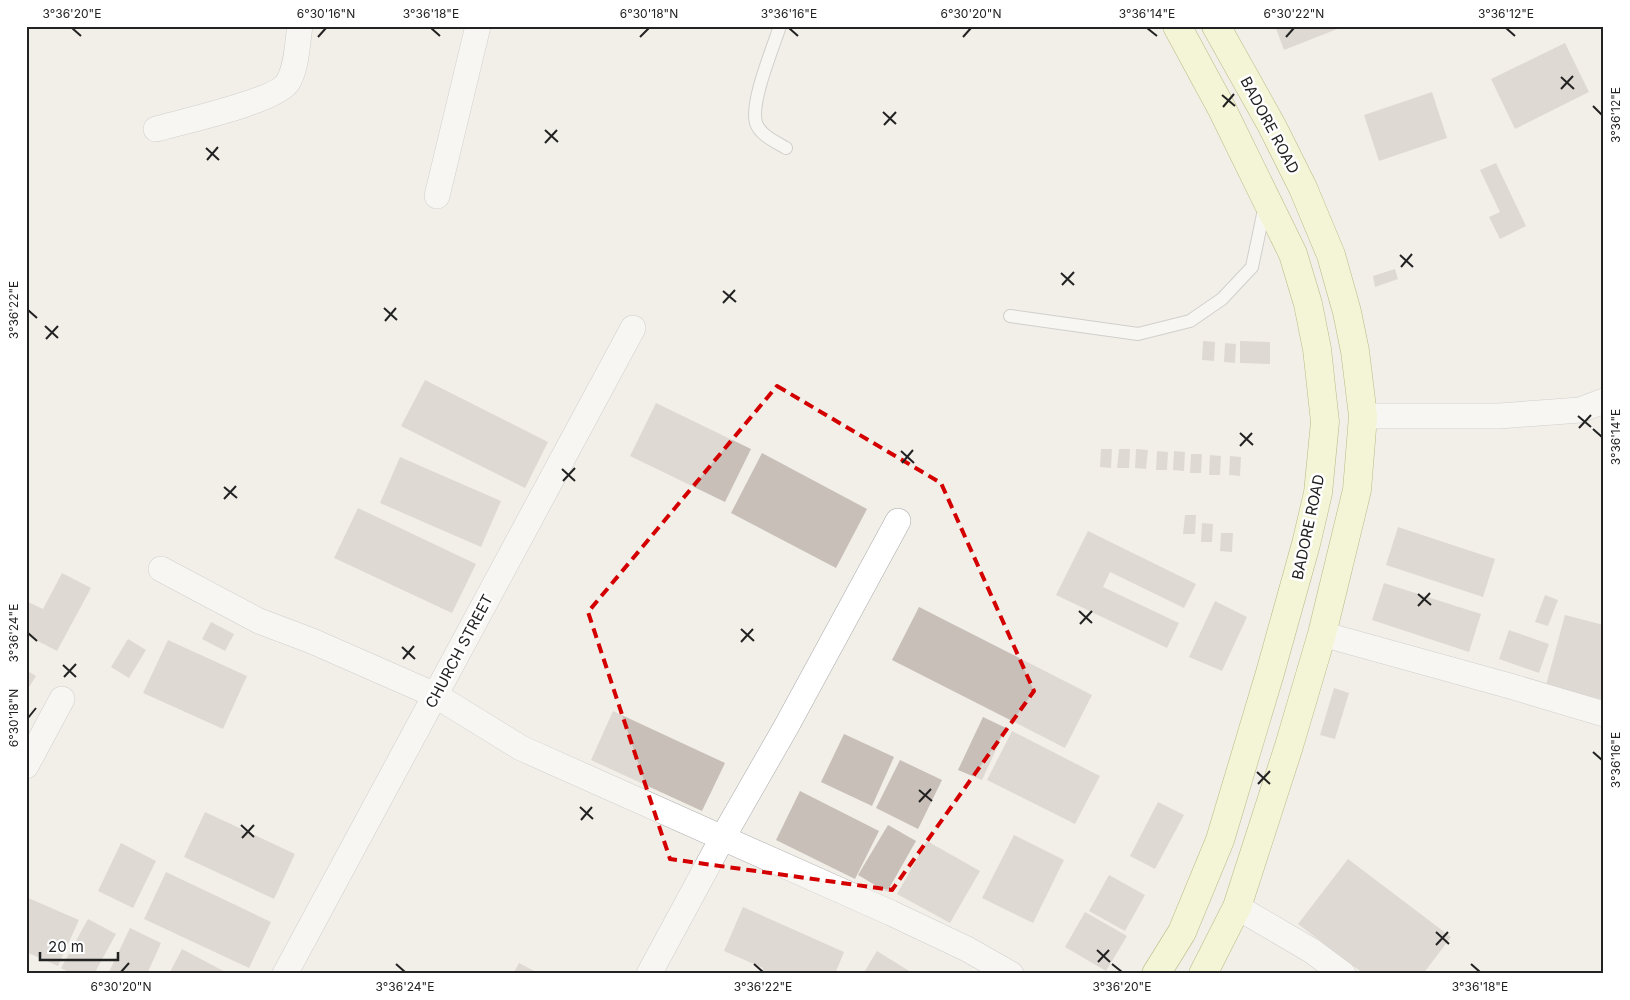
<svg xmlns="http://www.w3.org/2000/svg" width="1630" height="1000" font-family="Inter,sans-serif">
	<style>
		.building { fill: #c7bfb8 }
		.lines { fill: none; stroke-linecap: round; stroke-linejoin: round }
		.service-casing { stroke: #a9a9a9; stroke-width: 14 }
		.minor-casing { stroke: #a9a9a9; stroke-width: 26 }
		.secondary-casing { stroke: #707d05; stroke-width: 29 }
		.service { stroke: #fff; stroke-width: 12 }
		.minor { stroke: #fff; stroke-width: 25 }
		.secondary { stroke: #f7fabf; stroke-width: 28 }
		.marked { fill: none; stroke: #d40000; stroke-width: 4; stroke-dasharray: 10 6; stroke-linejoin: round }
		.ticks { fill: none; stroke: #222; stroke-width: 2 }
		.labels { text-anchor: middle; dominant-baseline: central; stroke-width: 5; stroke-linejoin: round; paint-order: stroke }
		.street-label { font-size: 15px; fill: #222; stroke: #fff }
		.neatline { fill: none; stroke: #222; stroke-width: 2 }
		.ticks-label { font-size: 12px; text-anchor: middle; fill: #222 }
	</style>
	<rect width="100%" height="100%" fill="#f2efe9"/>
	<g class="building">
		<polygon points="1275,26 1345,26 1284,50"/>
		<polygon points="1565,43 1589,92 1515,129 1491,79"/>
		<polygon points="1432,92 1447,138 1379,161 1364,115"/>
		<polygon points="1496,163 1526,226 1500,239 1489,217 1500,212 1480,170"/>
		<polygon points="1395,269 1398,279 1375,287 1373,276"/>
		<polygon points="1203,341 1215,342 1214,361 1202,360"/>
		<polygon points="1240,341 1270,342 1270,364 1240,363"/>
		<polygon points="1225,343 1236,344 1235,363 1224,362"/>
		<polygon points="425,380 548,442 525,488 401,426"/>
		<polygon points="656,403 751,449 725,502 630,456"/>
		<polygon points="1101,449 1112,449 1111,468 1100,467"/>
		<polygon points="1119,449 1130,449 1129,468 1117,468"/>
		<polygon points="1136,449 1148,450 1146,469 1135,468"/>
		<polygon points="1157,451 1168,452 1167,470 1156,470"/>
		<polygon points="1174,451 1185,452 1184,471 1173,470"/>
		<polygon points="762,453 867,509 836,568 731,513"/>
		<polygon points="1191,454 1202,454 1201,473 1190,473"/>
		<polygon points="1210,455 1221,456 1220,475 1209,475"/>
		<polygon points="1230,456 1241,457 1240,476 1229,475"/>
		<polygon points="400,457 501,501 481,547 380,503"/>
		<polygon points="358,508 476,564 452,613 334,558"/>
		<polygon points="1185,515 1196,515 1195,534 1183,534"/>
		<polygon points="1202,523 1213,524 1212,542 1201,542"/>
		<polygon points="1398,527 1495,559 1483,597 1386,565"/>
		<polygon points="1088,531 1196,584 1184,608 1110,572 1103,587 1179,623 1167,648 1056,595"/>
		<polygon points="1221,533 1233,533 1232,552 1220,551"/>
		<polygon points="62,573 91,588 57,651 26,635 26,601 43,609"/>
		<polygon points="1384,583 1481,614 1469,652 1372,620"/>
		<polygon points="1545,595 1558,600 1548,626 1535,622"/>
		<polygon points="1215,601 1247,617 1222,671 1189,657"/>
		<polygon points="919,607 1092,695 1065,748 892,660"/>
		<polygon points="1565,615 1604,625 1604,700 1546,685"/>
		<polygon points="211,622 234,634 225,651 202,639"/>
		<polygon points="1509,630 1549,644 1539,673 1499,659"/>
		<polygon points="128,639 146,650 129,678 111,667"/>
		<polygon points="168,640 247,676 223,729 143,693"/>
		<polygon points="26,670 36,676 26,692"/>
		<polygon points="1334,688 1349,693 1335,739 1320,735"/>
		<polygon points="613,711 725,763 702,811 591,760"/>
		<polygon points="983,717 1006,728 982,780 958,770"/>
		<polygon points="1012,731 1100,776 1075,824 987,780"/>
		<polygon points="844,734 894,757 872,806 821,782"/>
		<polygon points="900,760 942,780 918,829 876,808"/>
		<polygon points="800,791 879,831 855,879 776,840"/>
		<polygon points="1158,802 1184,815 1155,869 1130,856"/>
		<polygon points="205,812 295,854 274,899 184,857"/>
		<polygon points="888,825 916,841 887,892 858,875"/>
		<polygon points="1014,835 1064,860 1033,923 982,898"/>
		<polygon points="927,841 980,871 950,923 897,894"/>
		<polygon points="121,843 156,861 133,908 98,891"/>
		<polygon points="1348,859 1451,937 1423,974 1364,974 1298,924"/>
		<polygon points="166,872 271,922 249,968 144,919"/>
		<polygon points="1109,875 1145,895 1125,931 1089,911"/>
		<polygon points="26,897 79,920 58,966 26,952"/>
		<polygon points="743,907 844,952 835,974 760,974 763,968 724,951"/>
		<polygon points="1085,912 1127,936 1106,971 1065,947"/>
		<polygon points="88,919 116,934 94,974 72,974 61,968"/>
		<polygon points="130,928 161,943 147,974 108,974"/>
		<polygon points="182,949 229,974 169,974"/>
		<polygon points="877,951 914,974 863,974"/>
		<polygon points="519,963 540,974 513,974"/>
	</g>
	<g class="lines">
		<defs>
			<g id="service">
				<path d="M780 26C773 48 750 102 756 123 760 135 776 142 786 148"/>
				<polyline points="1010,316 1138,334 1190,321 1222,299 1252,267 1265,205"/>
			</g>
			<g id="minor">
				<path d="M156 129C181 122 277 101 288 82 297 67 297 44 300 26"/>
				<polyline points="437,196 478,26"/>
				<polyline points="1363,416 1499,416 1580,410 1604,401"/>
				<polyline points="161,569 259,621 312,641 435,695 521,748 891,913 967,949 1011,974"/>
				<polyline points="1322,634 1510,686 1604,714"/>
				<polyline points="26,766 62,699"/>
				<polyline points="1237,907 1312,951 1343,974"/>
				<polyline points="285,974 633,328"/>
				<polyline points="649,974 723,837 786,727 898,521"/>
			</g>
			<g id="secondary">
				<polyline points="1156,974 1182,932 1220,840 1270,673 1306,544 1318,493 1325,422 1317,349 1308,304 1293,254 1222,109 1177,26"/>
				<polyline points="1203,974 1237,907 1289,746 1322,634 1357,490 1363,416 1355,351 1347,312 1331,255 1303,188 1272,126 1216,26"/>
			</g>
		</defs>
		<use href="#service" class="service-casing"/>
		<use href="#minor" class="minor-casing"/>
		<use href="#secondary" class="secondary-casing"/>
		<use href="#service" class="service"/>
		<use href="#minor" class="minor"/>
		<use href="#secondary" class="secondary"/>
	</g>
	<path d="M0 0H1630V1000H0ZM777 386 941 483 1034 691 892 890 670 859 588 612Z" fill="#f2efe9" fill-opacity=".55" fill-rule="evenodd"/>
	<path class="marked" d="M777 386 941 483 1034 691 892 890 670 859 588 612Z"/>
	<path class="ticks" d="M72 28 81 36M431 28 440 36M789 28 798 36M1147 28 1157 36M1506 28 1515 36M318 37 326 28M640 37 649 28M963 37 971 28M1286 37 1294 28M1561 77 1574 89M1561 89 1573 76M1222 95 1235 106M1593 106 1602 115M1223 107 1234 94M883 112 896 124M884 125 896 112M545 130 558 142M545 143 557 130M206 148 219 160M207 160 218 147M1400 255 1413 267M1401 267 1412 254M1061 273 1074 285M1062 285 1074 272M723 291 736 302M723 303 735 290M384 308 397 320M28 310 37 318M385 321 396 308M45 326 58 338M46 339 58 326M1578 416 1591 427M1579 428 1591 415M1593 429 1602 437M1240 433 1253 445M1240 446 1252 433M901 451 914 463M902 463 913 450M562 469 575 481M563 481 575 468M224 487 237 498M224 499 236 486M1418 594 1431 605M1418 606 1430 593M1079 611 1092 623M1080 624 1092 611M741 629 754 641M28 633 37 641M741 642 753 629M402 647 415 659M403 659 414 646M63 665 76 677M64 677 76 664M28 718 36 708M1593 752 1602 760M1257 772 1270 784M1258 784 1270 771M919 790 932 801M919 802 931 789M580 807 593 819M581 820 592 807M241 825 254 837M242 838 254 825M1436 932 1449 944M1436 945 1448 932M1097 950 1110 962M1098 962 1109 950M396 964 405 972M754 964 763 972M1112 964 1122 972M1471 964 1480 972M121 972 129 963"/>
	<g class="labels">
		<g class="street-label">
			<text transform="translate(1270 125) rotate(62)">BADORE ROAD</text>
			<text transform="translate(1308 527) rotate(-78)">BADORE ROAD</text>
			<text transform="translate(459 651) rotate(-62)">CHURCH STREET</text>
		</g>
	</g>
	<rect width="1630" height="1000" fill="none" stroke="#ffffff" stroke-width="55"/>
	<path d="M40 952v8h78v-8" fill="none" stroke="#222222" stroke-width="2.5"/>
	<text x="48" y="952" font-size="15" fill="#222222" stroke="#ffffff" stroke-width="4" paint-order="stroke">20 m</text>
	<rect x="28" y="28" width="1574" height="944" class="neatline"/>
	<g class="ticks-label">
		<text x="72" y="18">3°36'20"E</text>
		<text x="326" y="18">6°30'16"N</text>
		<text x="431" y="18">3°36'18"E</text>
		<text x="649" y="18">6°30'18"N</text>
		<text x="789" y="18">3°36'16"E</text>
		<text x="971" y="18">6°30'20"N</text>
		<text x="1147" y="18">3°36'14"E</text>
		<text x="1294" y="18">6°30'22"N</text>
		<text x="1506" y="18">3°36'12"E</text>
		<text transform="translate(1616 115) rotate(-90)" y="4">3°36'12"E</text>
		<text transform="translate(14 310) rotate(-90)" y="4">3°36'22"E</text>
		<text transform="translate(1616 437) rotate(-90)" y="4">3°36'14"E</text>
		<text transform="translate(14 633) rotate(-90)" y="4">3°36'24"E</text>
		<text transform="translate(14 718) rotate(-90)" y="4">6°30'18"N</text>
		<text transform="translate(1616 760) rotate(-90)" y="4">3°36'16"E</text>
		<text x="121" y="991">6°30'20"N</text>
		<text x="405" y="991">3°36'24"E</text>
		<text x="763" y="991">3°36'22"E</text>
		<text x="1122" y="991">3°36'20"E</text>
		<text x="1480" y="991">3°36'18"E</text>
	</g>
</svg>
